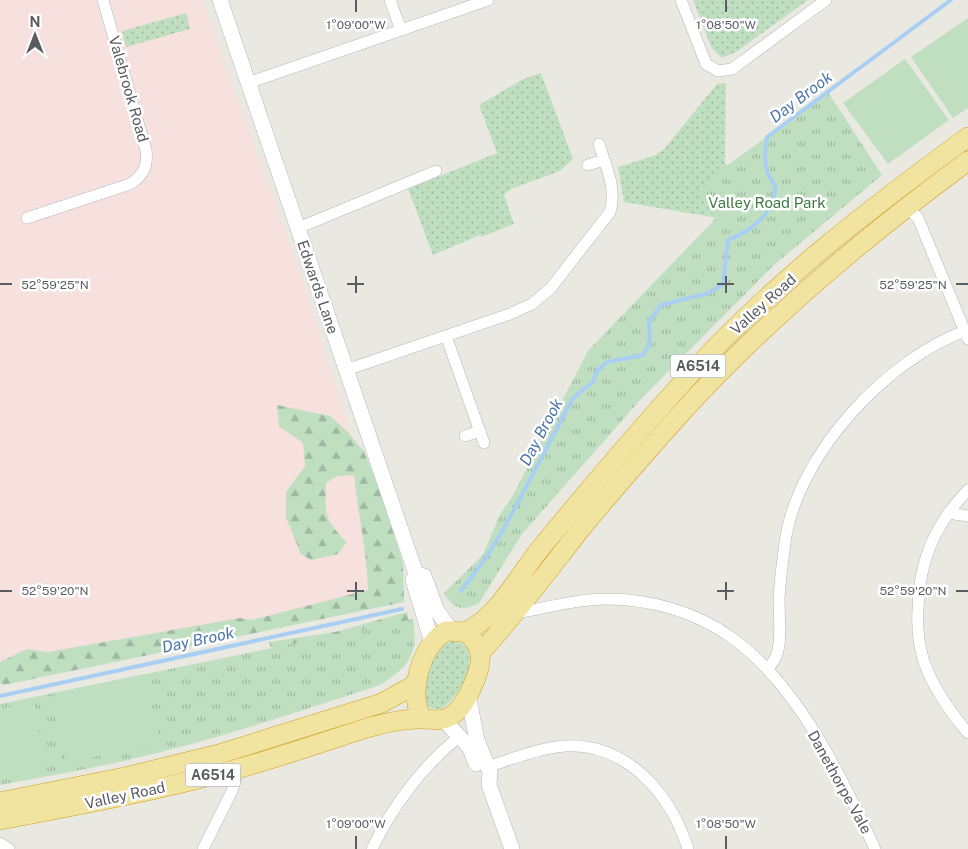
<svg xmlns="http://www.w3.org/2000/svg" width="968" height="849" font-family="'Public Sans',sans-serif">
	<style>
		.medical { fill: #f7e1de }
		.grass { fill: url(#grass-dots) }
		.forest { fill: url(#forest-firs) }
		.park { fill: url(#park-tufts) }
		.pitch { fill: #c0dfc1 }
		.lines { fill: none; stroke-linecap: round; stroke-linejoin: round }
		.stream { stroke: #a8cff3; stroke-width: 4 }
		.minor-casing { stroke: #b3b6ba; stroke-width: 12 }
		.tertiary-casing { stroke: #b3b6ba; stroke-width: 16 }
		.trunk-casing { stroke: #cf9f1c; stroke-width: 20 }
		.minor { stroke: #fff; stroke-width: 11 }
		.tertiary { stroke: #fff; stroke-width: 15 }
		.trunk { stroke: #f1e3a0; stroke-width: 19 }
		.ticks { fill: none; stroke: #595c60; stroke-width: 2 }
		.labels { text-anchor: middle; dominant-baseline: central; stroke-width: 5; stroke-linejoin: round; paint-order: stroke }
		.shield { fill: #fff; stroke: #8b8d90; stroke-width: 1 }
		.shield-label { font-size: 14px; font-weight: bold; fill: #595c60 }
		.street-label { font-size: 15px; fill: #595c60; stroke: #fff }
		.park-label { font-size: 15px; fill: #3e7a43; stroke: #fff }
		.water-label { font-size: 16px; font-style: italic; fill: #4c76aa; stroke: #fff }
		.ticks-label { font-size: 12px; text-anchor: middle; fill: #595c60; stroke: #fff; stroke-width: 5; stroke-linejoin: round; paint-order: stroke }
	</style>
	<defs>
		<pattern id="grass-dots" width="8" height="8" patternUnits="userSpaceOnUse" patternTransform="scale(1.25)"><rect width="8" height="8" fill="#c0dfc1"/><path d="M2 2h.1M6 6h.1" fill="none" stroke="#9fb8a0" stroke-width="1.8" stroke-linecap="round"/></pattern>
		<pattern id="forest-firs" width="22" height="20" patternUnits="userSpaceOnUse" patternTransform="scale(1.25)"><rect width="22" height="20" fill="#c0dfc1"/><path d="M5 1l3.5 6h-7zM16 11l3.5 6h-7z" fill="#9fb8a0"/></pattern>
		<pattern id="park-tufts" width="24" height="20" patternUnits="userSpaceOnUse" patternTransform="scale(1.25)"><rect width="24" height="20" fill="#c0dfc1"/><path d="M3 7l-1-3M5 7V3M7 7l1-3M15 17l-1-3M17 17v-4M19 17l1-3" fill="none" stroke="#9fb8a0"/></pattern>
	</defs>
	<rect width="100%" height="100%" fill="#eae9e1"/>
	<polygon class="medical" points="0,0 202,0 302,279 403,599 0,683"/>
	<g class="grass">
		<polygon points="693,0 808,0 736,52 722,58 712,49"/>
		<polygon points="186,13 190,29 126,47 122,31"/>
		<polygon points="541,73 573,159 560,171 511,189 504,195 514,224 481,237 480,235 433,255 408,189 497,153 479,105 523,79"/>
		<polygon points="726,83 725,163 697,191 717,218 624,202 618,167 656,155 665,148 717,84"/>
		<path d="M452 641C491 644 456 707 439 709 408 712 431 656 442 646 444 644 449 642 452 641Z"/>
	</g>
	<g class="forest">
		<path d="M277 405 330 416 347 431 364 452 376 480 403 563 404 602 4 685 0 683V662L27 649 48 652 240 618 252 620 368 590C367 551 358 514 354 475L337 476 326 483C325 514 324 520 347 542L338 554 311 560 301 554 286 518V492L305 466 303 443 279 426Z"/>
		<polygon points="407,612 410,625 271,649 269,642 335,632"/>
	</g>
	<g class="park">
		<path d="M828 92 882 175 775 264 641 399 522 534 479 603C463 612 453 609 444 593L483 555 500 514 512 497 588 351 716 218 696 191 725 163 728 165Z"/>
		<path d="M413 619C419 654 409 667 380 685 297 712 213 741 128 760 86 770 42 777 0 785V704Z"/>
	</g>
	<g class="pitch">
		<polygon points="968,18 968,108 953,118 911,57"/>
		<polygon points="905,59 949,120 888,164 843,103"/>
		<polygon points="145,674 160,742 67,763 54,693"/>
		<polygon points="34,702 46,767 0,776 0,709"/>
	</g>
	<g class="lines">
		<g class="stream">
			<path d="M461 591 488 555 507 523 573 398 593 382 597 371 607 362 643 355 650 343 649 322 661 305 709 293 723 284 728 240C751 231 777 212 775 185 763 173 764 153 767 137L951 0"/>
			<polyline points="0,696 402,609"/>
		</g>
		<defs>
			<g id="minor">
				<polyline points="390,0 401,30"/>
				<polyline points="681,0 706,64 718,71 732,69 826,0"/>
				<polyline points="248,83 488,0"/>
				<polyline points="588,165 604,160"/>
				<polyline points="906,206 918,218 968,339"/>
				<path d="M27 218 130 184C144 175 148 166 146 150L103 0"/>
				<polyline points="298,228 436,171"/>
				<polyline points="446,336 484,443"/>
				<path d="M346 370 510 314 532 304 550 289 610 212C617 188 606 167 599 144"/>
				<polyline points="465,436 480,431"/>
				<path d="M968 490C935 524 919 561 918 609 917 626 919 646 924 662 934 689 950 712 968 733"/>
				<polyline points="948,513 968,516"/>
				<path d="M517 613C546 608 577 599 607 599 650 599 697 612 732 638 798 685 842 777 875 849"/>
				<path d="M767 669C771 665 775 660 777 654 782 638 779 617 779 600 780 580 783 557 786 536 801 451 888 358 968 330"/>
				<path d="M487 767C512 759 539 748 565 746 628 743 671 795 688 849"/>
				<polyline points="0,843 9,849"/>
				<polyline points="203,849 232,791 239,768"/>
				<path d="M372 849C392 807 423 765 460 736"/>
			</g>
			<g id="tertiary">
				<polyline points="220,0 416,574 413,580 432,642"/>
				<polyline points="416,574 424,576 437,611 451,630"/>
				<polyline points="468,695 477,740 490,772 489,785 512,849"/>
				<polyline points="443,719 470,748 476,764"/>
			</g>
			<g id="trunk">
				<path d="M465 632C498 617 518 576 540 549 590 488 642 427 695 369 776 281 872 207 968 137"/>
				<path d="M480 653C516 614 547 572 580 530 610 493 642 457 674 421 762 323 862 239 968 161"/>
				<polyline points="0,802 125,777 219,754 382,703 416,684"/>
				<path d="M0 820C80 805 161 790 240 768 284 756 326 741 370 727 385 723 405 718 422 719 433 719 440 722 451 716 465 708 483 669 480 653 478 644 472 637 465 632L446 631C420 648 408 691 422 719"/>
			</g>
		</defs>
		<use href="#minor" class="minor-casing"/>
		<use href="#tertiary" class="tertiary-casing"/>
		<use href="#trunk" class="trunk-casing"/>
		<use href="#minor" class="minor"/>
		<use href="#tertiary" class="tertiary"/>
		<use href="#trunk" class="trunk"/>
	</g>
	<path class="ticks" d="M356 0V12M726 0V12M356 276V293M726 276V293M0 284H12M347 284H364M717 284H734M956 284H968M356 582V600M726 582V600M0 591H12M347 591H364M717 591H734M956 591H968M356 836V849M726 836V849"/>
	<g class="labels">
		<g class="shield">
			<rect x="670.5" y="354.5" width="55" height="23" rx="4"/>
			<rect x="185.5" y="763.5" width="55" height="23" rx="4"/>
		</g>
		<g class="shield-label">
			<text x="698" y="366">A6514</text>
			<text x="213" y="775">A6514</text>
		</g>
		<g class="street-label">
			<text transform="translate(129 89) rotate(74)">Valebrook Road</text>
			<text transform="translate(318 287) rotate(71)">Edwards Lane</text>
			<text transform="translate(763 304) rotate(-42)">Valley Road</text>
			<text transform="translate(840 782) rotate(61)">Danethorpe Vale</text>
			<text transform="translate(125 795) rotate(-12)">Valley Road</text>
		</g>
		<g class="park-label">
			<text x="767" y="202">Valley Road Park</text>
		</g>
		<g class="water-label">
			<text transform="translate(801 97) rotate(-37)">Day Brook</text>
			<text transform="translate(541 432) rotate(-62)">Day Brook</text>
			<text transform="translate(198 640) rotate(-12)">Day Brook</text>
		</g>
	</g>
	<g class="ticks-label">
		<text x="356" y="29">1°09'00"W</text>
		<text x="726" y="29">1°08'50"W</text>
		<text x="55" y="289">52°59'25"N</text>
		<text x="913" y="289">52°59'25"N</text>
		<text x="55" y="595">52°59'20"N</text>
		<text x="913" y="595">52°59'20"N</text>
		<text x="356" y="828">1°09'00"W</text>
		<text x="726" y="828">1°08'50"W</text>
	</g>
	<g transform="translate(35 35)" stroke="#ffffff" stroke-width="4" paint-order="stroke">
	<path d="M0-4L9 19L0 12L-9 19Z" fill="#595c60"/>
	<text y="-8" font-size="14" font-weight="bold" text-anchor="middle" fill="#595c60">N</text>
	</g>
</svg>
